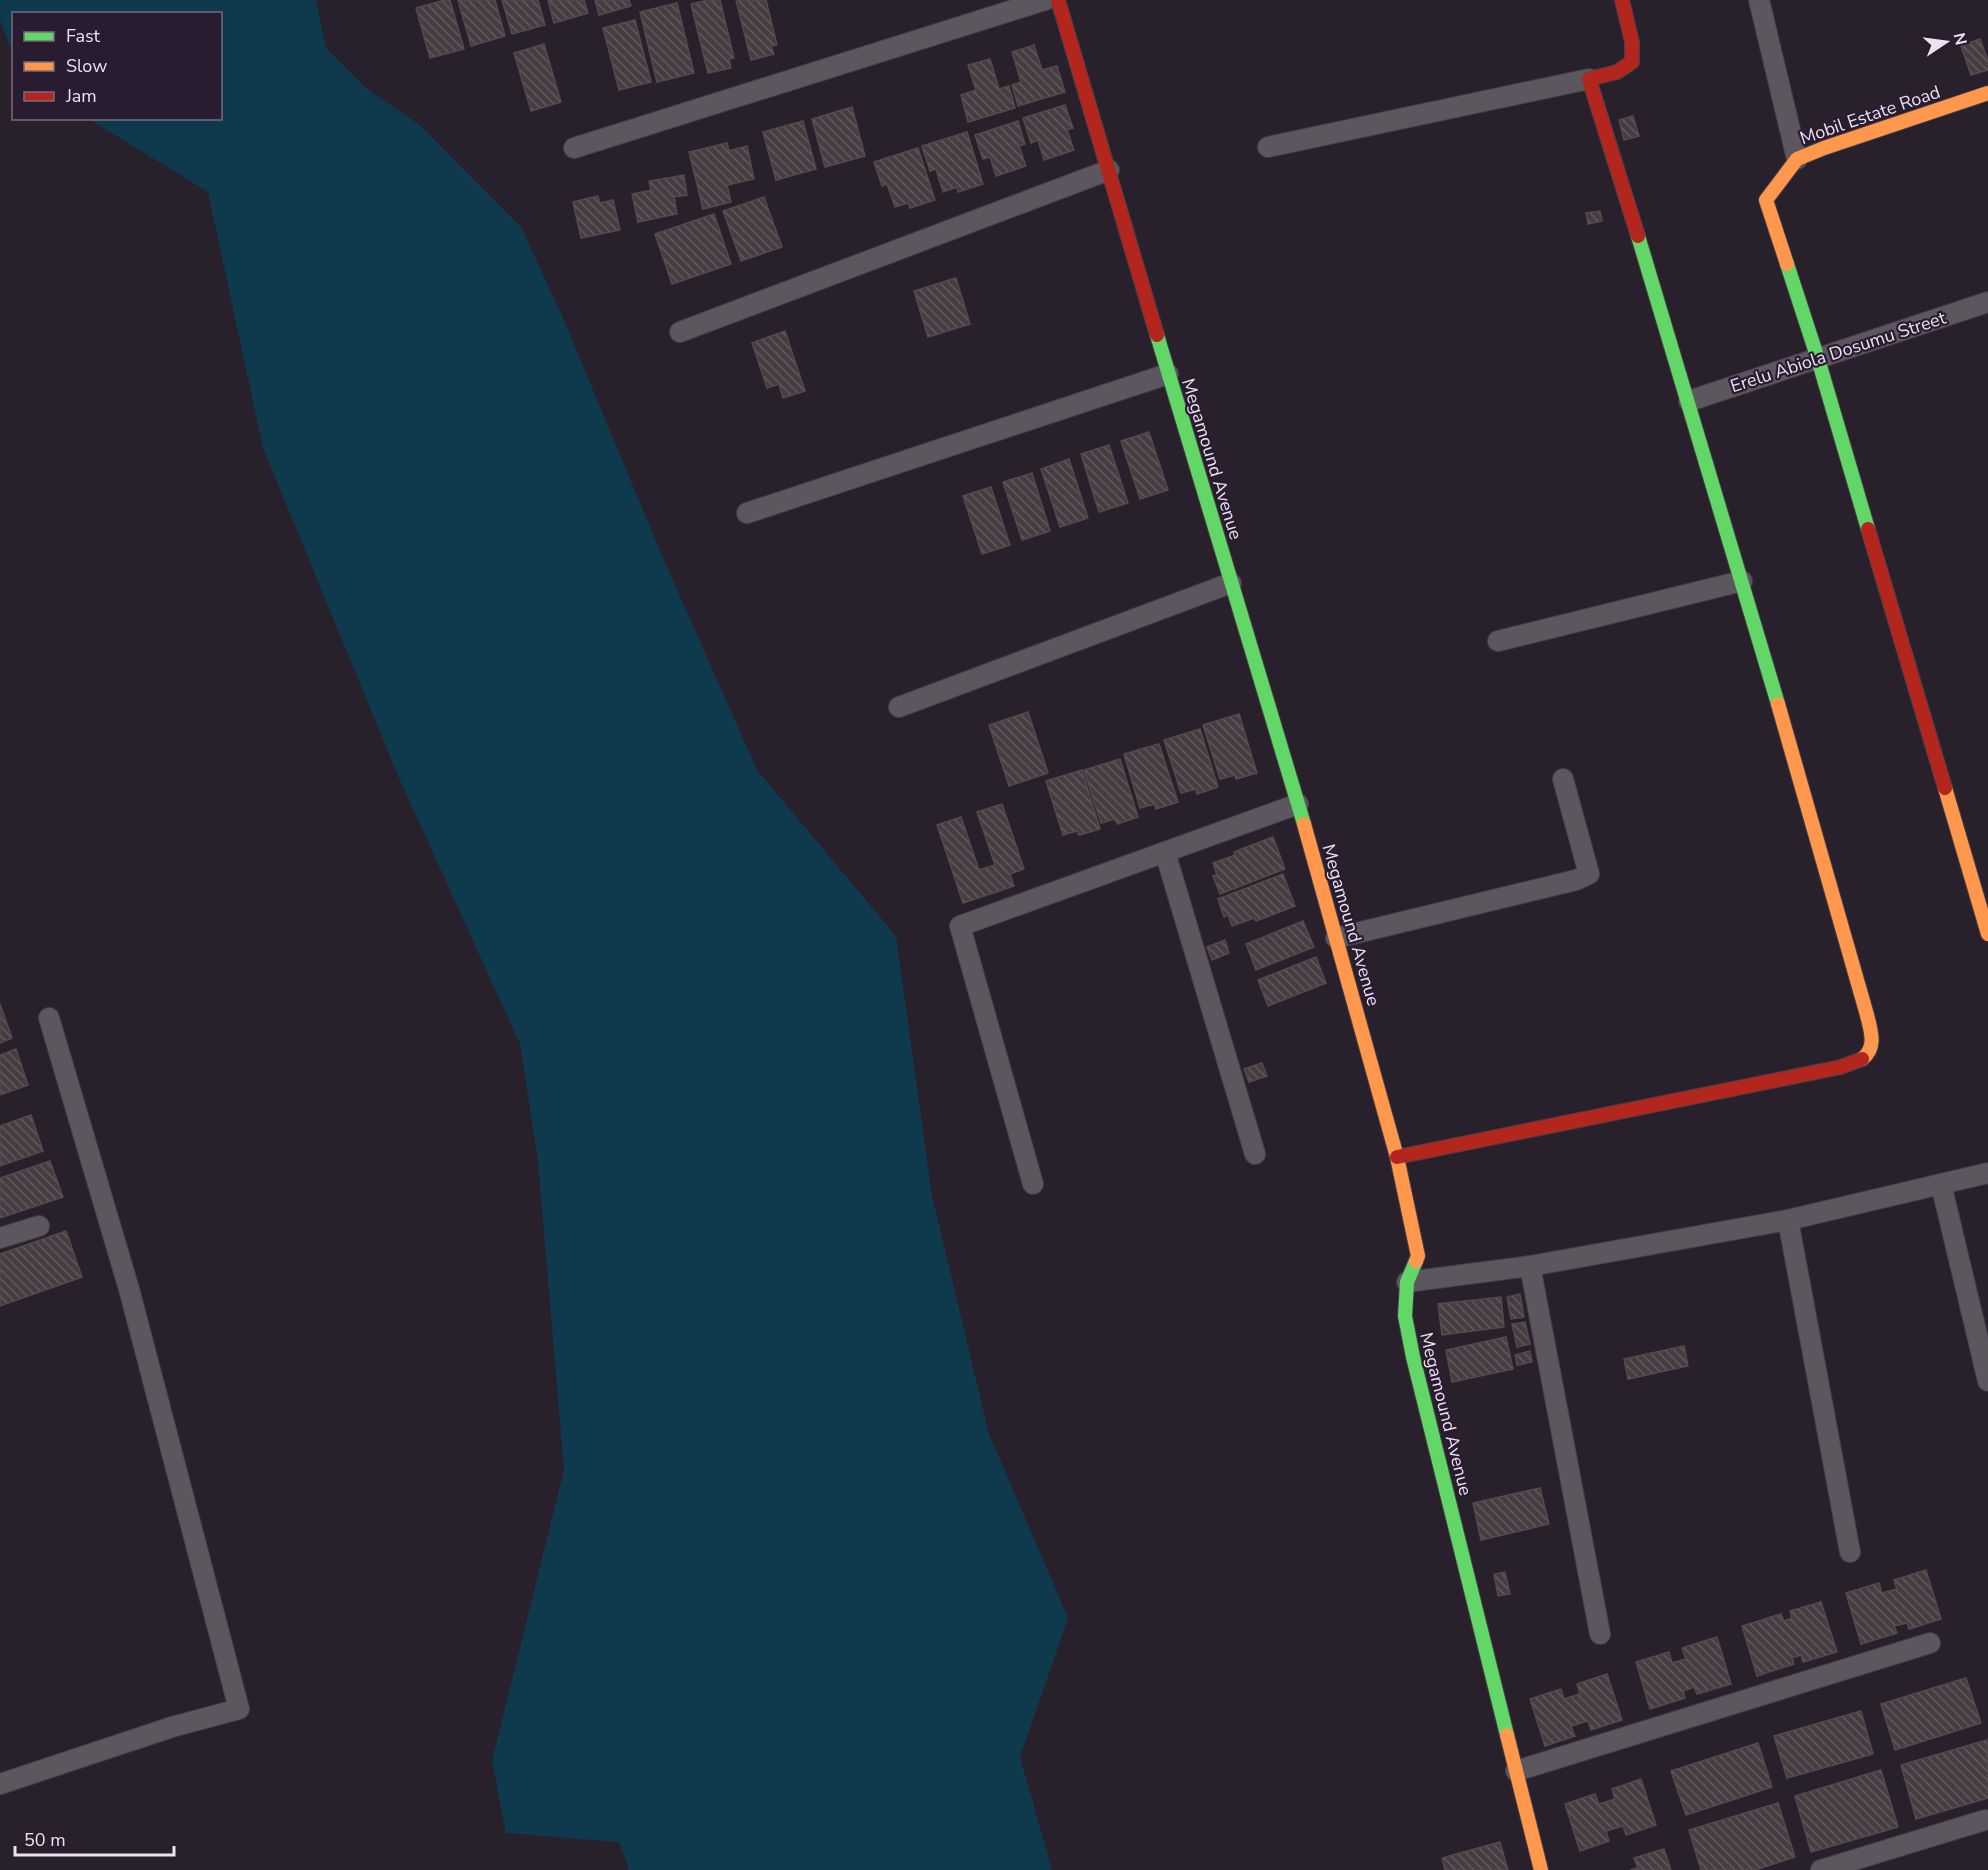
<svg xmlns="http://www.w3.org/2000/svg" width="1988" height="1870" font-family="'Nunito Sans',sans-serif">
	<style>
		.water { fill: #0f3a4e }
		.building { fill: url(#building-back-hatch); stroke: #524a4d; stroke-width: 1.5 }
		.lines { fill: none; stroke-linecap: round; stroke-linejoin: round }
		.street-casing { stroke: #453e48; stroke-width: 22 }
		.fast-casing { stroke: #453e48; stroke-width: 16 }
		.slow-casing { stroke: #453e48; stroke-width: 16 }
		.jam-casing { stroke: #453e48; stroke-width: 16 }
		.street { stroke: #5c565f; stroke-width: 20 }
		.fast { stroke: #63d668; stroke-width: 14 }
		.slow { stroke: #ff974d; stroke-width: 14 }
		.jam { stroke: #b3261e; stroke-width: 14 }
		.labels { text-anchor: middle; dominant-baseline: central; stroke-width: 4.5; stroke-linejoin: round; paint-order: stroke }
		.street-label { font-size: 18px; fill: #ebe2f0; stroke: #291c31 }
	</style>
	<defs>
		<pattern id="building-back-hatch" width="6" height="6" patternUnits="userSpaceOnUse" patternTransform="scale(1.5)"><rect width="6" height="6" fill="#463d41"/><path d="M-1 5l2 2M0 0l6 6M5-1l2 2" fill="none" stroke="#61595d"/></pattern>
	</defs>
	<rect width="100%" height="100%" fill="#28212c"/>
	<polygon class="water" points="0,0 316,0 326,48 366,88 421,126 521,227 560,311 660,551 757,770 896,936 932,1196 989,1434 1068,1618 1020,1757 1052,1870 629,1870 619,1842 506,1833 492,1761 564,1470 538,1161 520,1044 399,778 263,448 208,192 89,119 220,118 220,14 14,14 13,54 0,20"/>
	<g class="building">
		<polygon points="445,0 450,0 464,49 430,58 416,8"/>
		<polygon points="458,0 495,0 505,36 471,46"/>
		<polygon points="502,0 538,0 545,25 512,34"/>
		<polygon points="548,0 584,0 588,13 554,23"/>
		<polygon points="595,0 629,0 631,6 599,15"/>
		<polygon points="708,0 720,0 734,58 729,59 731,68 708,73 691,4"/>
		<polygon points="736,0 766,0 777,45 771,46 774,54 751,60"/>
		<polygon points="677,3 694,73 657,82 640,12"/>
		<polygon points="635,20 651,82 619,90 603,28"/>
		<polygon points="1980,39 1988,61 1988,70 1971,75 1961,46"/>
		<polygon points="544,44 561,102 531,111 514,53"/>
		<polygon points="1034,45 1042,70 1057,66 1065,92 1018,106 1012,85 1021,82 1012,52"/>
		<polygon points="990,59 999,89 1009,86 1015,108 968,122 961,95 976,90 968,65"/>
		<polygon points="1065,105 1073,128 1067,130 1074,150 1044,160 1038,140 1031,143 1023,118"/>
		<polygon points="852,107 865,156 825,167 812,119"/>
		<polygon points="1633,116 1639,136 1624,140 1619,120"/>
		<polygon points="803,121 816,169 776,180 763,132"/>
		<polygon points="1018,121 1025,144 1019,146 1026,166 996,176 990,157 983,159 975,135"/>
		<polygon points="967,132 983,184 958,192 957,187 943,192 936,169 930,171 922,146"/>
		<polygon points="727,143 729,151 747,146 754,179 727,185 731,202 703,209 689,152"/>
		<polygon points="918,148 935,200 910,208 908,203 895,207 887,184 882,186 874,162"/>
		<polygon points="684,175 687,195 674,197 677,214 638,222 632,194 651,190 649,181"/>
		<polygon points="598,196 600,203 613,200 620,230 581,238 573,202"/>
		<polygon points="764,197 782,247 741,261 723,211"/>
		<polygon points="1600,211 1602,221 1588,224 1586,213"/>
		<polygon points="714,214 731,264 672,284 655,234"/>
		<polygon points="956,278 970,324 928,337 914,291"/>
		<polygon points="785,331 805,391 783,398 779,384 767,388 752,343"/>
		<polygon points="1149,432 1168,490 1140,499 1121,441"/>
		<polygon points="1109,445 1128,503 1099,512 1081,454"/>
		<polygon points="1069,459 1088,518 1060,527 1041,469"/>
		<polygon points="1032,473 1050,531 1022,540 1003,482"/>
		<polygon points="991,487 1010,545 982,554 963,496"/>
		<polygon points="1028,712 1048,773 1009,786 989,725"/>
		<polygon points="1239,714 1257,773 1236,779 1235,775 1220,779 1203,725"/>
		<polygon points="1200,729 1218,787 1197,794 1196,789 1181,793 1164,740"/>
		<polygon points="1159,744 1178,802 1156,809 1155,804 1140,808 1124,754"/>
		<polygon points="1120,759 1138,817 1117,824 1115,819 1101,823 1084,770"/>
		<polygon points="1082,770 1100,829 1079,835 1077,831 1063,835 1046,781"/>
		<polygon points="1002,804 1024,869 1010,874 1014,886 963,903 937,825 961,817 979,870 995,865 977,812"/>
		<polygon points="1273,837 1285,869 1220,894 1213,876 1217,875 1213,863 1235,855 1234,852"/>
		<polygon points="1283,874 1295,906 1256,921 1254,918 1232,926 1228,915 1224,917 1218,899"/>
		<polygon points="1303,921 1314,947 1256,970 1246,944"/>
		<polygon points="1225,940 1229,953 1212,960 1207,947"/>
		<polygon points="1316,957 1326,983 1268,1006 1258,980"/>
		<polygon points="0,1004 12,1038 0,1043"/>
		<polygon points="16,1049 28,1085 0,1095 0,1055"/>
		<polygon points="1262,1063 1267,1076 1249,1082 1244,1069"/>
		<polygon points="31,1115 43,1151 0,1166 0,1126"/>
		<polygon points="50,1161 63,1197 0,1218 0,1178"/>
		<polygon points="66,1231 82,1277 0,1306 0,1254"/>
		<polygon points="1520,1294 1524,1317 1511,1319 1507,1297"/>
		<polygon points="1501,1297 1504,1327 1442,1335 1438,1304"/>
		<polygon points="1525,1322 1530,1344 1517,1347 1512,1324"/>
		<polygon points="1506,1337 1513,1369 1452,1382 1446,1350"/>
		<polygon points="1684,1346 1688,1366 1628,1379 1624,1359"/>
		<polygon points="1530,1351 1532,1362 1517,1365 1515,1355"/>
		<polygon points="1540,1488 1549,1524 1481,1540 1473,1503"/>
		<polygon points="1926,1570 1941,1619 1909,1629 1907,1623 1894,1626 1897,1633 1861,1644 1846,1593 1879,1583 1882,1593 1897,1589 1894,1580"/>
		<polygon points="1505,1572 1510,1594 1498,1596 1494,1574"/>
		<polygon points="1821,1602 1837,1652 1803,1662 1801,1655 1792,1658 1794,1664 1757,1676 1742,1626 1781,1614 1784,1621 1792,1618 1790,1611"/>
		<polygon points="1717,1637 1731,1684 1697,1694 1694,1687 1683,1691 1685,1698 1650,1709 1636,1662 1669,1652 1672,1663 1686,1659 1682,1648"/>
		<polygon points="1607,1674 1622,1720 1591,1730 1588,1721 1571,1726 1575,1736 1545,1746 1530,1699 1561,1689 1564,1699 1580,1694 1577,1684"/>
		<polygon points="1966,1678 1981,1723 1895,1750 1881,1704"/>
		<polygon points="1861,1711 1873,1754 1787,1778 1774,1736"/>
		<polygon points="1987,1740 1988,1798 1916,1819 1901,1765"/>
		<polygon points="1758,1743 1772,1787 1686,1815 1671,1771"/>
		<polygon points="1881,1770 1898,1827 1811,1852 1795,1796"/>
		<polygon points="1641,1779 1656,1825 1626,1835 1623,1826 1606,1831 1609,1841 1580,1851 1565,1804 1595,1794 1599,1804 1615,1799 1612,1789"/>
		<polygon points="1778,1803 1795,1857 1755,1870 1701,1870 1689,1830"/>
		<polygon points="1500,1842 1508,1870 1445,1870 1442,1858"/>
		<polygon points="1664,1849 1671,1870 1630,1870 1638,1868 1634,1858"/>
	</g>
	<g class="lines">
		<defs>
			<g id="street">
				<polyline points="1759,0 1797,159"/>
				<polyline points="1268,147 1589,79"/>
				<polyline points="574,148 1045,0"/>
				<polyline points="680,332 1109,170"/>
				<polyline points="1689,401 1988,302"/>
				<polyline points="747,513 1168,374"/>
				<polyline points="1498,641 1742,581"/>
				<polyline points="899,707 1231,583"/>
				<polyline points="1165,852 1255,1154"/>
				<polyline points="1336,938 1576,880 1589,874 1563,779"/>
				<polyline points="1033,1184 960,926 1298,804"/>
				<polyline points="1941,1184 1988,1381"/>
				<polyline points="1788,1220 1850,1552"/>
				<polyline points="0,1238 39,1226"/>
				<polyline points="1530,1266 1600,1634"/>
				<polyline points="1407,1282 1530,1266 1788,1220 1988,1173"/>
				<polyline points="1516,1771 1930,1643"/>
				<polyline points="0,1784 172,1727 239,1709 129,1289 49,1018"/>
				<polyline points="1821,1870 1985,1820"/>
			</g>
			<g id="fast">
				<polyline points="1638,236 1778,704"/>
				<polyline points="1787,264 1818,359 1868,529"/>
				<polyline points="1157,335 1304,824"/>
				<polyline points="1416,1261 1407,1282 1405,1316 1413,1357 1507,1735"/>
			</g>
			<g id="slow">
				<polyline points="1787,264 1766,200 1797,159 1824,148 1988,93"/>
				<path d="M1778 704 1867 1015C1871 1031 1877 1048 1862 1059"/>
				<polyline points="1945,788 1988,934"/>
				<polyline points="1304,824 1397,1157 1418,1256 1416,1261"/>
				<polyline points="1507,1735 1541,1870"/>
			</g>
			<g id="jam">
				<polyline points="1058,0 1157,335"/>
				<polyline points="1622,0 1632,42 1632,62 1617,72 1589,79 1638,236"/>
				<polyline points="1868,529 1945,788"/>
				<polyline points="1397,1157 1841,1067 1862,1059"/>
			</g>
		</defs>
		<use href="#street" class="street-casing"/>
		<use href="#fast" class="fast-casing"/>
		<use href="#slow" class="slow-casing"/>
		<use href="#jam" class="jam-casing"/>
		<use href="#street" class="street"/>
		<use href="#fast" class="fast"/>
		<use href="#slow" class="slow"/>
		<use href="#jam" class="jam"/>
	</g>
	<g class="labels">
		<g class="street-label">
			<text transform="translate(1870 115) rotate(-19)">Mobil Estate Road</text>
			<text transform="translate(1838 352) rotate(-18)">Erelu Abiola Dosumu Street</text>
			<text transform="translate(1212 459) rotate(73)">Megamound Avenue</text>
			<text transform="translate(1351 925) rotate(74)">Megamound Avenue</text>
			<text transform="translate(1446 1414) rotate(76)">Megamound Avenue</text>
		</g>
	</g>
	<rect x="12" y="12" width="210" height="108" fill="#291c31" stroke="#776b7d" stroke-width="1.5"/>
	<rect x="24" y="32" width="30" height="9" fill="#63d668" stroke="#776b7d" stroke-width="1.5"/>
	<text x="66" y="42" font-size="18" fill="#ebe2f0">Fast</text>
	<rect x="24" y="62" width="30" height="9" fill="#ff974d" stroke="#776b7d" stroke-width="1.5"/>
	<text x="66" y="72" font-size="18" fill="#ebe2f0">Slow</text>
	<rect x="24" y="92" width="30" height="9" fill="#b3261e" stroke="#776b7d" stroke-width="1.5"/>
	<text x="66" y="102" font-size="18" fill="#ebe2f0">Jam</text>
	<g transform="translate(1946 42) rotate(77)" stroke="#291c31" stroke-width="4.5" paint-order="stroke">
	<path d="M0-4.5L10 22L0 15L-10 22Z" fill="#ebe2f0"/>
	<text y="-9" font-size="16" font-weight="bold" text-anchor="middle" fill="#ebe2f0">N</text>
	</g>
	<path d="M15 1846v9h159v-9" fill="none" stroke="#ebe2f0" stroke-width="3"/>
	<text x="24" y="1846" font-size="18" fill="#ebe2f0" stroke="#291c31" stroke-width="4.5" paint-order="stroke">50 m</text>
</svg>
